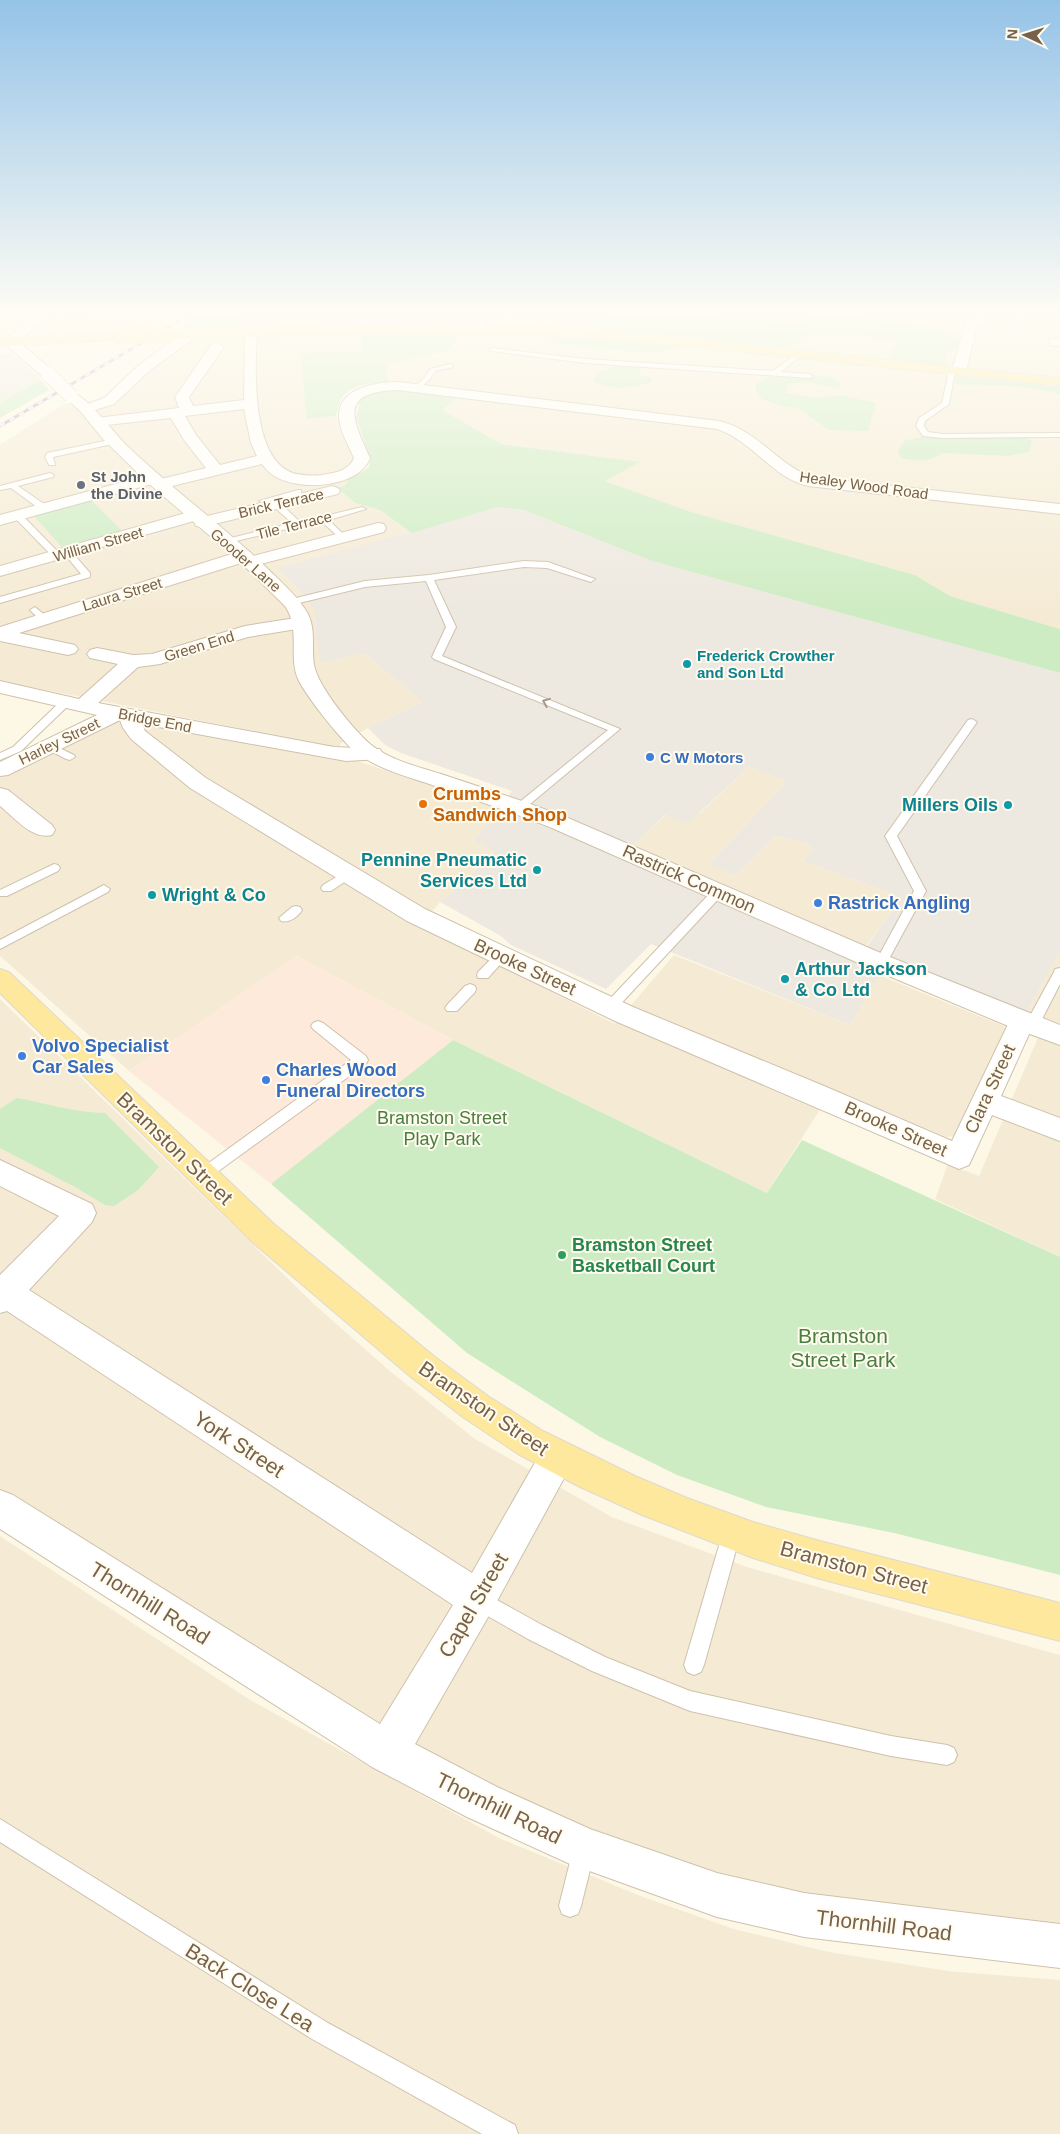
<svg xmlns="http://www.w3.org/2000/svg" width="1060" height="2134" font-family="Arial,sans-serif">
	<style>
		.residential { fill: #f5ebd5 }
		.commercial { fill: #feeada }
		.industrial { fill: #ede8e0; fill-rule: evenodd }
		.green { fill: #ceecc4 }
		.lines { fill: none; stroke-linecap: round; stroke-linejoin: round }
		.service-casing { stroke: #cfc1ac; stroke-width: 2 }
		.minor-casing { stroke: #cfc1ac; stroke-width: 2 }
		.tertiary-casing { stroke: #cfc1ac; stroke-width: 2 }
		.primary-casing { stroke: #dfd9d4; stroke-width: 2 }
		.service { fill: #fff; fill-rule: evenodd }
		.minor { fill: #fff; fill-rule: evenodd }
		.tertiary { fill: #fff; fill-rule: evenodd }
		.primary { fill: #fde89d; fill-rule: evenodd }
		.rail-casing { stroke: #bda4c8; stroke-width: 3 }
		.rail { stroke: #fffbee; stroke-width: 2; stroke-dasharray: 5.5; stroke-linecap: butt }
		.tertiary-bridge-casing { stroke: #cfc1ac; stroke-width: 15; stroke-linecap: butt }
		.primary-bridge-casing { stroke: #dfd9d4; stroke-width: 15; stroke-linecap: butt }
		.tertiary-bridge { stroke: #fff; stroke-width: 14 }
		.primary-bridge { stroke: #fde89d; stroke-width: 14 }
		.oneway { stroke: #a79889 }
		.worship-dot { fill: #6b7280; stroke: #fffbee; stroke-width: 2 }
		.culture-dot { fill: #0f9aa8; stroke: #fffbee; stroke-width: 2 }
		.shop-dot { fill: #3f7fe0; stroke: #fffbee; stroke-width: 2 }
		.food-dot { fill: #e8710a; stroke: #fffbee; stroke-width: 2 }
		.leisure-dot { fill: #2e9e5b; stroke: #fffbee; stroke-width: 2 }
		.labels { text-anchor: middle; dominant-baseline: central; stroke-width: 4; stroke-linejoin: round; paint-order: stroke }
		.far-worship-label { font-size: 15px; font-weight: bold; fill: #5b616d; stroke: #fffbee; text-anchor: start }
		.far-street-label { font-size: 15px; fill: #78614a; stroke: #fffbee }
		.far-culture-label { font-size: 15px; font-weight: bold; fill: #0d838f; stroke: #fffbee; text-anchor: start }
		.far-shop-label { font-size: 15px; font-weight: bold; fill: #366cbe; stroke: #fffbee; text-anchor: start }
		.food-label { font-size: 18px; font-weight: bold; fill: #c56008; stroke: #fffbee; text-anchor: start }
		.culture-label { font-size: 18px; font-weight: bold; fill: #0d838f; stroke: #fffbee; text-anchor: end }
		.street-label { font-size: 18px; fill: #78614a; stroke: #fffbee }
		.shop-label { font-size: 18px; font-weight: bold; fill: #366cbe; stroke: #fffbee; text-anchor: start }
		.park-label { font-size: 18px; fill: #4a7e41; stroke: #fffbee }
		.leisure-label { font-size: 18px; font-weight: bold; fill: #27864d; stroke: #fffbee; text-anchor: start }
		.near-street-label { font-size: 21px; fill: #78614a; stroke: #fffbee }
		.near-park-label { font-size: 21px; fill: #4a7e41; stroke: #fffbee }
	</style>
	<rect width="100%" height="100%" fill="#fdf8e6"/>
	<g class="residential">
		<polygon points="251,314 1060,314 1060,379 694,338 590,330 453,326 233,328"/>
		<polygon points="462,332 552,335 644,342 1060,386 1060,629 950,596 915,575 691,512 605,481 639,462 501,444 442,410 457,397 398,390 384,374 389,363 447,351"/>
		<polygon points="362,333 361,352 307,419 336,416 354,460 346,485 337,488 355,503 380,510 412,533 276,568 298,588 315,611 316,635 364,653 423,702 368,728 341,743 340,746 334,747 0,681 0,445 64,404 115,405 136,382 193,337"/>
		<polygon points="112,720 354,760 500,807 474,841 494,850 462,884 440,902 420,925 615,1024 674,955 850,1025 879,975 1006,1027 956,1136 947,1137 833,1089 767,1193 453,1040 297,956 129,1071 0,956 0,777"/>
		<polygon points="749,767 784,780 782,787 710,863 735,876 775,836 805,842 813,849 803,861 894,894 896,903 890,914 865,947 631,846 666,815 700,813"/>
		<polygon points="1060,951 1060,1257 935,1199 948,1164 979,1176 1046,1019 1027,1012"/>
		<polygon points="0,999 315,1305 391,1372 475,1439 612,1517 747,1567 1060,1655 1060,1928 805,1897 640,1850 521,1803 416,1750 0,1489"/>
		<polygon points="0,1536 247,1698 499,1838 643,1897 734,1929 829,1952 948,1971 1060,1980 1060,2134 0,2134"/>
	</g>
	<g class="commercial">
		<polygon points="56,314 80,314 150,325 139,331 47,335 34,332 34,329"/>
		<polygon points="297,956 453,1040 271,1184 129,1071"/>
	</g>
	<g class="industrial">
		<polygon points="11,353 41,379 0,403 0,354"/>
		<path d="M498 507 523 510 652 561 1060 673V951L1027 1012 890 957 850 1025 651 944 606 989 511 945 501 936 440 902 462 884 494 851 474 841 512 791 401 753 385 745 368 728 423 702 364 653 321 663 316 635 315 611 298 588 276 568 424 529ZM749 767 784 780 782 787 709 864 735 876 775 836 805 842 813 849 803 861 894 894 896 903 890 914 866 947 632 846 665 815 687 824Z"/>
	</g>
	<g class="green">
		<polygon points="201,314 251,314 233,328 187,329 182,325"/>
		<polygon points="659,314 709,314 722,320 743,319 773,321 793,325 805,323 809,314 857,314 854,317 911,324 959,334 962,339 959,345 945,353 946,363 943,366 893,360 891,353 897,341 875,338 857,334 807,336 784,349 694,338 601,331 601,327 595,320 631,315 658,316"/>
		<path d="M462 332 447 351 389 363 384 374 390 382C376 383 357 383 345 394 340 398 338 409 336 416L307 419 300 353 361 352 362 333Z"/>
		<path d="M552 335 684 346C650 359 590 346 553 343L548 337Z"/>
		<path d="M616 365 641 368 639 375 652 378 651 383C632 388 610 391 593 381L598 373Z"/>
		<polygon points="773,375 833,377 842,386 835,388 807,382 788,384 786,393 812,397 845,396 876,403 868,431 829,430 798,408 781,406 762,399 756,391 757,383"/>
		<path d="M957 375 1060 386V394C1027 386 991 384 958 385L953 379Z"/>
		<polygon points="40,380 49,390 0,418 0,403"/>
		<polygon points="398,390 458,396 442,410 501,444 640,462 605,481 691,512 915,575 950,596 1060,629 1060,673 652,561 523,510 498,507 412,533 380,510 355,503 337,488 346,485 348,478 362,472 369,467 370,457 356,418 360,401 368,393"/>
		<path d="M922 437H1026L1032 441 1029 452 1008 456 942 453C928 463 916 461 901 458L898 451 904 441Z"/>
		<polygon points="92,501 123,532 63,548 34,516"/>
		<polygon points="453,1040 767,1193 802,1140 1060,1257 1060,1575 894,1533 766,1507 677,1475 600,1437 467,1353 271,1184"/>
		<path d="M17 1098C46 1103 75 1113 105 1113L159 1167 138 1190 114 1206 105 1205 75 1187 0 1148V1109Z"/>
	</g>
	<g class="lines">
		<defs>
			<g id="service">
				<polygon points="40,314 65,316 68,318 65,320 38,317 37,316"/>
				<polygon points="481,314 487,314 483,330 480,332 477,330"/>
				<polygon points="492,348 585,359 773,371 799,352 801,353 801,355 781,372 810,374 813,376 810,378 585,363 490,351 489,350"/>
				<polygon points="451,364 453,365 453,367 435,371 430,379 419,389 414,388 425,377 430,369"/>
				<polygon points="952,369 955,371 949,404 925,421 924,426 928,432 942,434 1060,433 1060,437 942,438 923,436 916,426 919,418 942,403 949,371"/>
				<polygon points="114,439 118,441 117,443 53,457 55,465 49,465 45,457 47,453"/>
				<polygon points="50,473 54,475 53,477 18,486 47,506 47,510 41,510 11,488 0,490 0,486"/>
				<polygon points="298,490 301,490 301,494 263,503 259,501"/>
				<polygon points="273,502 279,502 300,522 362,507 366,509 329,520 346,537 342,540 321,521 223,544 223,540 292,523 273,506"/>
				<polygon points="14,513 20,513 59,553 59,557 53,557 14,517"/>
				<polygon points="67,549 70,550 90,573 90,577 0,603 0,597 81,574 63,552"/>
				<polygon points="524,561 548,562 595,579 591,582 547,568 524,567 434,580 456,627 442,656 620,729 524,809 516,809 514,807 516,805 608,730 434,659 432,657 446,627 426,581 365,587 291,605 286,602 288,600 365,581 429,575"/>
				<polygon points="35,607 47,617 47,621 41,621 30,610"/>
				<polygon points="66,699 71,702 70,704 21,751 0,760 0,753 13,747 62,700"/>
				<polygon points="972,719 977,722 897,836 926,891 885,966 877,966 875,963 914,891 885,836 968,720"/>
				<polygon points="49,743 74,755 75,757 70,760 66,759 45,748 44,746 45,744"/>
				<polygon points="54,864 58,865 60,868 58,871 7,896 0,896 0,890"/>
				<polygon points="348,870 354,874 352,877 331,891 323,891 321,888 323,885"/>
				<polygon points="104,885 110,889 108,892 0,949 0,940"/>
				<polygon points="719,887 723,888 725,891 723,894 615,1010 605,1010 603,1007 605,1004 715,888"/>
				<path d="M296 906 300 907 302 910C298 917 289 923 281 921L279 918 292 907Z"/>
				<polygon points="501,952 507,956 505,959 488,978 478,978 477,975 478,972 497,953"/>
				<polygon points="1060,968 1060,984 1039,1025 1037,1028 1027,1028 1025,1025 1054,972 1055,969"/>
				<polygon points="470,984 475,986 476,989 475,992 457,1011 447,1011 445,1008 447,1005 465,986"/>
				<polygon points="318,1021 323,1023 366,1056 368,1060 366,1064 209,1178 204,1180 199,1178 197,1174 199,1170 351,1060 313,1029 311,1026 313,1023"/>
				<polygon points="732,1523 738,1526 741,1532 704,1665 701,1672 694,1675 687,1672 684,1665 723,1532 726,1526"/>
				<polygon points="479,1590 542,1625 605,1657 690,1691 891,1736 947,1745 954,1748 957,1755 954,1762 947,1765 891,1756 690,1711 592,1671 528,1639 472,1607 469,1600 472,1593"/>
				<polygon points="0,1819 328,2023 515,2125 518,2134 482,2134 312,2039 0,1842"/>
				<polygon points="584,1839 592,1842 595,1850 581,1906 578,1914 570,1917 562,1914 559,1906 573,1850 576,1842"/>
			</g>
			<g id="minor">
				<polygon points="35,314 48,314 16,345 6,345 4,342 6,339"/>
				<polygon points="977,314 991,314 977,326 966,371 964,374 954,374 952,371 965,324"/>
				<path d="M251 329 257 333C255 368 251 451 288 471 298 476 311 476 322 475 334 473 349 471 354 458 349 446 340 432 339 418 337 388 376 382 398 382L719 421C759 431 774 462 811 477L1060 504V514L808 486C771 477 753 441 717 429L398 390C338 392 352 418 370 458 359 488 300 491 276 477 270 474 266 469 262 464L160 489 154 487 152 484 0 525V515L153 474 159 476 161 479 206 468 184 440 171 418 97 426 92 425 90 422 92 419 97 418 179 408 175 397 212 344 217 343 224 347 189 397 193 406 244 400 245 333ZM244 409 251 443 257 456 220 465 196 435 185 416Z"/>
				<polygon points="190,330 196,334 195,337 149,371 114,404 86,413 81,412 79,409 81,406 104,398 139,365 185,331"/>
				<polygon points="1060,338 1060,346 1050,345 1048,342 1050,339"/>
				<polygon points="332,486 338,488 340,491 338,494 202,527 196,526 194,521 0,576 0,566 189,512 201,512 203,517"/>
				<polygon points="378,523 384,524 386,528 384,532 249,567 243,566 241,563 19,633 75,645 78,649 75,653 68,655 0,641 0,627 238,552 244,551 250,552 253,556"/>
				<polygon points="302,617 309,619 311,623 309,627 248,637 160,664 138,667 98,703 334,747 380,749 383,754 380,759 346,761 142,724 145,731 206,778 425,909 633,1007 824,1086 952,1141 1013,1014 1022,1011 1031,1014 1035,1021 1001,1096 1060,1118 1060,1141 992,1115 969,1165 959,1169 615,1021 407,921 190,788 131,739 123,728 120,720 8,775 0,776 0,762 97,715 0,693 0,681 79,699 118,664 90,658 87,654 90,650 97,648 133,655 152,654 245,626"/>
				<path d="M0 788 8 790 52 825 55 830 52 835C32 840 15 818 0 806Z"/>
				<polygon points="0,1160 92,1204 96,1213 92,1222 29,1290 472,1573 545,1445 557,1440 569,1445 575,1457 569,1469 491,1612 415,1744 497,1787 590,1829 717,1873 804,1893 1060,1924 1060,1968 804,1937 717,1917 570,1864 467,1817 372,1767 0,1529 0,1490 13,1495 380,1724 453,1605 7,1311 0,1313 0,1275 59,1216 0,1186"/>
			</g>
			<g id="tertiary">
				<polygon points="11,338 16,339 53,371 55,374 53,377 43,377 6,345 4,342 6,339"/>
				<path d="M71 392C87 396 114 433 127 446 172 489 222 525 267 568 280 581 295 594 305 609 317 626 311 646 314 665 318 687 353 729 370 744 392 762 424 768 450 777 490 790 529 803 568 818L890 957 1060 1025V1045L1013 1028 872 969 552 828C514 813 476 800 438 787 410 777 381 771 357 753 343 743 306 696 298 679 288 656 301 630 285 606L238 560 147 482 103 439 81 412 64 396 66 393Z"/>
			</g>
			<g id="primary">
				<polygon points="366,326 553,328 667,336 1060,378 1060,386 667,344 553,336 366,334 171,339 165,335 171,331"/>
				<polygon points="119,333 124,334 125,337 124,340 0,346 0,338"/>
				<polygon points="0,969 9,972 274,1224 435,1357 488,1396 543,1431 635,1476 687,1498 753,1522 820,1541 1060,1603 1060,1641 820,1579 753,1558 642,1515 578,1486 518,1454 464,1418 412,1378 252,1242 0,993"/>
			</g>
		</defs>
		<use href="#service" class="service-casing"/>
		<use href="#minor" class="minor-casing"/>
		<use href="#tertiary" class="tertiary-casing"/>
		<use href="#primary" class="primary-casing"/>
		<use href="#service" class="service"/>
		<use href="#minor" class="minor"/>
		<use href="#tertiary" class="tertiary"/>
		<use href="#primary" class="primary"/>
		<defs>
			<polyline id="rail" points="0,426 191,314"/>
		</defs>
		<use href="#rail" class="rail-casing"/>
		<use href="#rail" class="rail"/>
		<defs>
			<polyline id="tertiary-bridge" points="48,374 71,396"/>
			<polyline id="primary-bridge" points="119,337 171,335"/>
		</defs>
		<use href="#tertiary-bridge" class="tertiary-bridge-casing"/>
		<use href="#primary-bridge" class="primary-bridge-casing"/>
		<use href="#tertiary-bridge" class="tertiary-bridge"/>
		<use href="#primary-bridge" class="primary-bridge"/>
	</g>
	<defs><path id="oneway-chevron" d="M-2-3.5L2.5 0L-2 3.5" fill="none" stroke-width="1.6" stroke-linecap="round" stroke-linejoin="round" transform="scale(1.25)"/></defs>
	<use class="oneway" href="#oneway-chevron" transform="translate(546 702) rotate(-158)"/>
	<linearGradient id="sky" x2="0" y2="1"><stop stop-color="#95c3e8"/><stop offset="0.51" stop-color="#fefcf4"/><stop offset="1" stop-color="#fefcf4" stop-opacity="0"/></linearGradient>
	<rect width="1060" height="612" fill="url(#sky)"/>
	<circle class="worship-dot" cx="81" cy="485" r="5"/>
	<g class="culture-dot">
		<circle cx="687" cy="664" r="5"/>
		<circle cx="1008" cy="805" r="5"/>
		<circle cx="537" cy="870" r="5"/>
		<circle cx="152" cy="895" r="5"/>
		<circle cx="785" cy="979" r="5"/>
	</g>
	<g class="shop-dot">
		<circle cx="650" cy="757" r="5"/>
		<circle cx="818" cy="903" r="5"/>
		<circle cx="22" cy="1056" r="5"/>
		<circle cx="266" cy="1080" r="5"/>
	</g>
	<circle class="food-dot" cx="423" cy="804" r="5"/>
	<circle class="leisure-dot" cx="562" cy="1255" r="5"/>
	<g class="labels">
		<g class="far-worship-label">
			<text x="91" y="476">St John<tspan x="91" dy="17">the Divine</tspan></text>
		</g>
		<g class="far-street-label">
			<text transform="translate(864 485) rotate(8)">Healey Wood Road</text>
			<text transform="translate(281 503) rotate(-13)">Brick Terrace</text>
			<text transform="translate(294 525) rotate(-14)">Tile Terrace</text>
			<text transform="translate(98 544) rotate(-16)">William Street</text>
			<text transform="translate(246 560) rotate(41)">Gooder Lane</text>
			<text transform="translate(122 594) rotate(-17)">Laura Street</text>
			<text transform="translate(199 646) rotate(-17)">Green End</text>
			<text transform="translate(155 720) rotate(11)">Bridge End</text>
			<text transform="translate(59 741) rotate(-26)">Harley Street</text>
		</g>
		<g class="far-culture-label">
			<text x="697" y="655">Frederick Crowther<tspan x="697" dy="17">and Son Ltd</tspan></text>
		</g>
		<g class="far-shop-label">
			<text x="660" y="757">C W Motors</text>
		</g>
		<g class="food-label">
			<text x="433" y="794">Crumbs<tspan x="433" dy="21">Sandwich Shop</tspan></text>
		</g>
		<g class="culture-label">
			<text x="998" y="805">Millers Oils</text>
			<text x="527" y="860">Pennine Pneumatic<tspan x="527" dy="21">Services Ltd</tspan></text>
			<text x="162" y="895" text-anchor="start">Wright &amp; Co</text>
			<text x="795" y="969" text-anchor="start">Arthur Jackson<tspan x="795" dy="21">&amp; Co Ltd</tspan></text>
		</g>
		<g class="street-label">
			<text transform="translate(689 879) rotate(24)">Rastrick Common</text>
			<text transform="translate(525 967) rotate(25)">Brooke Street</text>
			<text transform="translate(990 1089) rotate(-65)">Clara Street</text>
			<text transform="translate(896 1129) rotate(24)">Brooke Street</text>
		</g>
		<g class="shop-label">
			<text x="828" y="903">Rastrick Angling</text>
			<text x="32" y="1046">Volvo Specialist<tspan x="32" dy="21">Car Sales</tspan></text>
			<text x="276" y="1070">Charles Wood<tspan x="276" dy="21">Funeral Directors</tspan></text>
		</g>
		<g class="park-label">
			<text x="442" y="1118">Bramston Street<tspan x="442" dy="21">Play Park</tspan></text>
		</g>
		<g class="leisure-label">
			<text x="572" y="1245">Bramston Street<tspan x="572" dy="21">Basketball Court</tspan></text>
		</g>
		<g class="near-street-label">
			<text transform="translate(175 1148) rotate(44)">Bramston Street</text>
			<text transform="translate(484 1408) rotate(34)">Bramston Street</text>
			<text transform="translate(239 1444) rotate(33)">York Street</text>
			<text transform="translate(854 1567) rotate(15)">Bramston Street</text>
			<text transform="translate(150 1603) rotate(32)">Thornhill Road</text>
			<text transform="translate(473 1605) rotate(-60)">Capel Street</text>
			<text transform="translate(499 1808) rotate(26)">Thornhill Road</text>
			<text transform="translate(884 1925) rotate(7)">Thornhill Road</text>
			<text transform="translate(250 1987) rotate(32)">Back Close Lea</text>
		</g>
		<g class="near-park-label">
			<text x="843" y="1335">Bramston<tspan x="843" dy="24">Street Park</tspan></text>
		</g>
	</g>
	<g transform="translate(1025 35) rotate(274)" stroke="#fffbee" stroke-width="4" paint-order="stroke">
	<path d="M0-4L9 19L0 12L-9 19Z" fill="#78614a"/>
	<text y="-8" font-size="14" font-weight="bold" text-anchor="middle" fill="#78614a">N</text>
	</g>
</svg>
